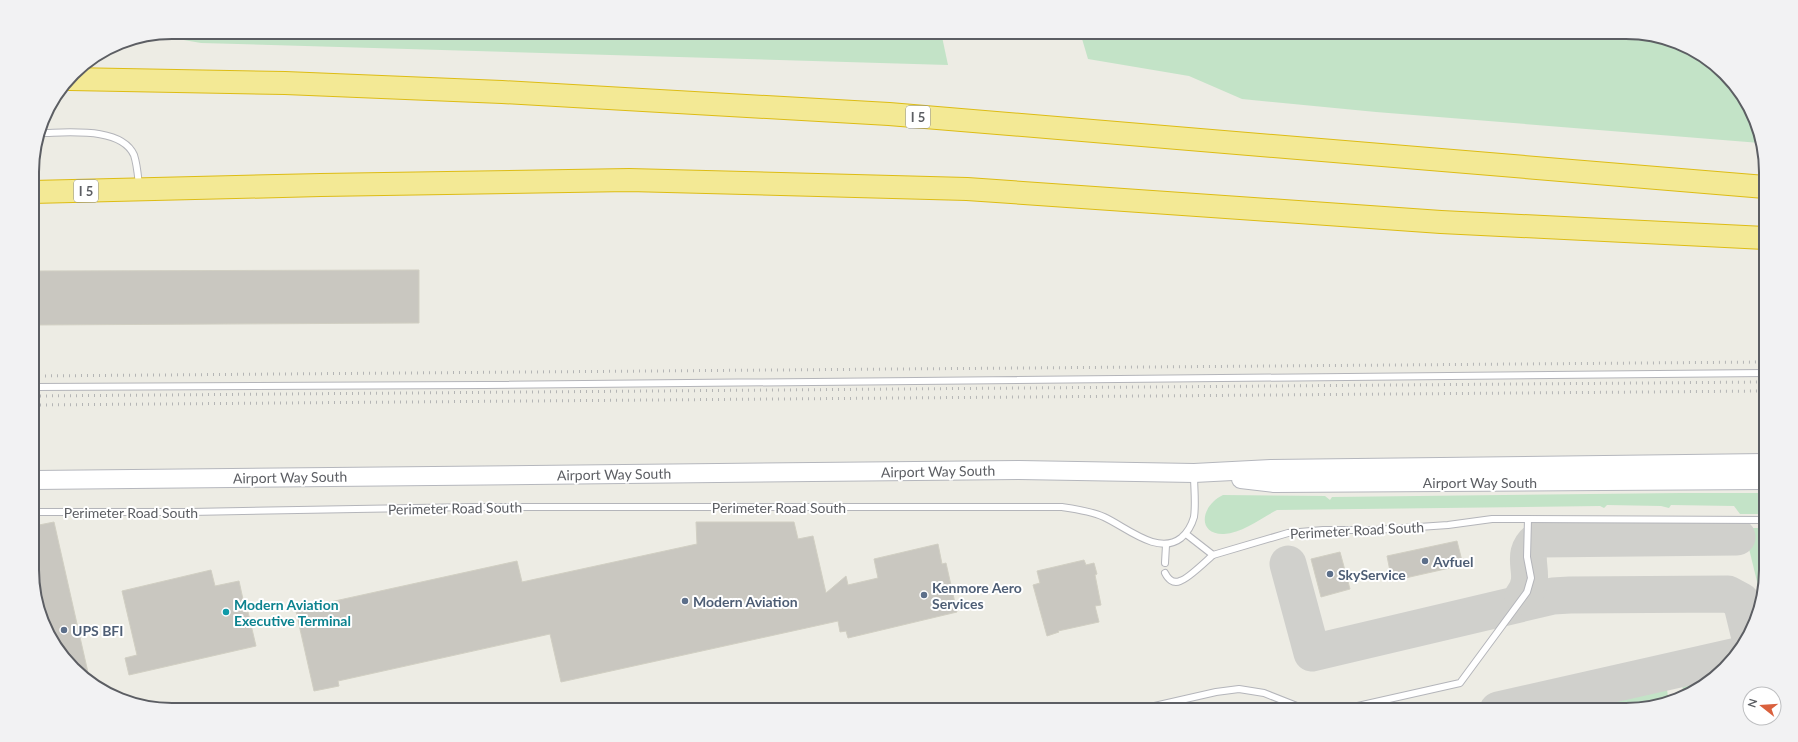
<svg xmlns="http://www.w3.org/2000/svg" width="1798" height="742" font-family="Lato,sans-serif">
	<style>
		.green { fill: #c3e3c7 }
		.lines { fill: none; stroke-linecap: round; stroke-linejoin: round }
		.taxiway { stroke: #d0d0cc; stroke-width: 37 }
		.building { fill: #c9c7c0; stroke: #d1cfc3 }
		.lane-casing { stroke: #b4b5ba; stroke-width: 8 }
		.secondary-casing { stroke: #b5b7bd; stroke-width: 20 }
		.highway-casing { stroke: #ddbc14; stroke-width: 24 }
		.lane { stroke: #fff; stroke-width: 6 }
		.secondary { stroke: #fff; stroke-width: 18 }
		.highway { stroke: #f3e995; stroke-width: 22 }
		.rail { stroke: #b4b5b5; stroke-width: 3; stroke-dasharray: 1 5; stroke-linecap: butt }
		.service-dot { fill: #5c6f8a; stroke: #fff; stroke-width: 1.5 }
		.culture-dot { fill: #0f9aa8; stroke: #fff; stroke-width: 1.5 }
		.labels { text-anchor: middle; dominant-baseline: central; stroke-width: 4; stroke-linejoin: round; paint-order: stroke }
		.shield { fill: #fff; stroke: #8d8e92; stroke-width: 1 }
		.shield-label { font-size: 13px; font-weight: bold; fill: #5c5e63 }
		.street-label { font-size: 14px; fill: #5c5e63; stroke: #fff }
		.service-label { font-size: 14px; font-weight: bold; fill: #4e5e75; stroke: #fff; text-anchor: start }
		.culture-label { font-size: 14px; font-weight: bold; fill: #0d838f; stroke: #fff; text-anchor: start }
		.rim { fill: none; stroke: #5c5e63; stroke-width: 2 }
	</style>
	<rect width="100%" height="100%" fill="#edece4"/>
	<g class="green">
		<polygon points="172,32 941,32 948,65 201,43 155,35"/>
		<polygon points="1080,32 1626,32 1671,39 1711,61 1737,87 1760,143 1376,112 1242,99 1189,76 1088,59"/>
		<path d="M1680 493H1766V514H1740L1734 506 1671 505 1669 508 1661 506 1607 505 1604 508 1600 506 1277 510C1261 518 1242 533 1224 534 1197 535 1200 506 1223 495L1325 496 1330 500 1332 497Z"/>
		<polygon points="1744,528 1766,528 1766,570 1761,598"/>
		<polygon points="1721,672 1711,681 1684,696 1681,680"/>
		<polygon points="1666,683 1669,703 1635,710 1551,710"/>
	</g>
	<g class="lines">
		<g class="taxiway">
			<polyline points="1288,564 1312,653 1553,596 1570,595 1728,594 1741,601 1749,634"/>
			<path d="M1523 596C1540 574 1516 556 1539 539L1737 537"/>
			<polyline points="1498,710 1737,656"/>
		</g>
	</g>
	<g class="building">
		<polygon points="419,270 419,323 33,325 33,271"/>
		<polygon points="54,522 89,677 67,662 35,597 34,526"/>
		<polygon points="696,522 794,522 798,539 813,536 826,593 846,576 848,585 878,578 874,559 938,544 942,564 946,563 957,612 848,638 846,631 840,632 838,621 561,682 550,634 338,681 339,686 314,691 295,607 321,602 321,604 517,561 522,582 697,544"/>
		<polygon points="1457,541 1463,565 1392,581 1387,556"/>
		<polygon points="1340,552 1350,589 1321,597 1311,559"/>
		<polygon points="1084,560 1086,565 1094,563 1097,574 1095,575 1101,605 1095,606 1099,622 1058,631 1059,632 1047,636 1033,585 1040,583 1037,571"/>
		<polygon points="211,570 215,586 239,581 246,613 248,612 256,646 129,675 125,658 137,655 122,591"/>
	</g>
	<g class="lines">
		<defs>
			<g id="lane">
				<path d="M40 133C66 133 121 126 134 155 137 164 138 176 139 185"/>
				<polyline points="34,387 483,385 1765,373"/>
				<path d="M34 512H190L473 507H1062C1076 509 1091 511 1104 517 1126 527 1158 556 1181 538 1187 533 1192 524 1194 517 1196 504 1194 488 1194 474"/>
				<polyline points="1186,534 1213,555 1288,533 1323,530 1375,530 1448,525 1492,519 1766,520"/>
				<polyline points="1165,563 1166,545"/>
				<path d="M1165 573C1168 579 1173 584 1180 581 1188 579 1206 561 1213 555"/>
				<polyline points="1137,710 1216,692 1239,689 1264,693 1307,710"/>
				<polyline points="1340,710 1460,683 1527,592 1531,578 1527,557 1528,519"/>
			</g>
			<g id="secondary">
				<polyline points="1241,479 1274,483 1766,480"/>
				<polyline points="34,480 1019,470 1194,473 1271,469 1766,463"/>
			</g>
			<g id="highway">
				<polyline points="70,79 285,83 502,92 889,114 1765,187"/>
				<polyline points="32,192 321,185 629,180 967,189 1441,222 1765,238"/>
			</g>
		</defs>
		<use href="#lane" class="lane-casing"/>
		<use href="#secondary" class="secondary-casing"/>
		<use href="#highway" class="highway-casing"/>
		<use href="#lane" class="lane"/>
		<use href="#secondary" class="secondary"/>
		<use href="#highway" class="highway"/>
		<g class="rail">
			<polyline points="33,376 1765,362"/>
			<polyline points="34,396 1765,382"/>
			<polyline points="34,405 1765,391"/>
		</g>
	</g>
	<g class="service-dot">
		<circle cx="1425" cy="561" r="4"/>
		<circle cx="1330" cy="574" r="4"/>
		<circle cx="924" cy="595" r="4"/>
		<circle cx="685" cy="601" r="4"/>
		<circle cx="64" cy="630" r="4"/>
	</g>
	<circle class="culture-dot" cx="226" cy="612" r="4"/>
	<g class="labels">
		<g class="shield">
			<rect x="906" y="106" width="24" height="22" rx="3"/>
			<rect x="74" y="180" width="24" height="22" rx="3"/>
		</g>
		<g class="shield-label">
			<text x="918" y="117">I 5</text>
			<text x="86" y="191">I 5</text>
		</g>
		<g class="street-label">
			<text transform="translate(938 471) rotate(-1)">Airport Way South</text>
			<text transform="translate(614 474) rotate(-1)">Airport Way South</text>
			<text transform="translate(290 477) rotate(-1)">Airport Way South</text>
			<text x="1480" y="482">Airport Way South</text>
			<text x="779" y="507">Perimeter Road South</text>
			<text transform="translate(455 508) rotate(-1)">Perimeter Road South</text>
			<text x="131" y="512">Perimeter Road South</text>
			<text transform="translate(1357 530) rotate(-3)">Perimeter Road South</text>
		</g>
		<g class="service-label">
			<text x="1433" y="561">Avfuel</text>
			<text x="1338" y="574">SkyService</text>
			<text x="932" y="587">Kenmore Aero<tspan x="932" dy="16">Services</tspan></text>
			<text x="693" y="601">Modern Aviation</text>
			<text x="72" y="630">UPS BFI</text>
		</g>
		<g class="culture-label">
			<text x="234" y="604">Modern Aviation<tspan x="234" dy="16">Executive Terminal</tspan></text>
		</g>
	</g>
	<path d="M0 0H1798V742H0ZM172 39H1626A133 133 0 0 1 1759 172V570A133 133 0 0 1 1626 703H172A133 133 0 0 1 39 570V172A133 133 0 0 1 172 39Z" fill="#f2f2f3" fill-rule="evenodd"/>
	<path class="rim" d="M172 39H1626A133 133 0 0 1 1759 172V570A133 133 0 0 1 1626 703H172A133 133 0 0 1 39 570V172A133 133 0 0 1 172 39Z"/>
	<g transform="translate(1762 706) rotate(287)"><circle r="19" fill="#ffffff" stroke="#bebfc1"/>
	<path d="M0-3L7 15L0 10L-7 15Z" fill="#da613e"/>
	<text y="-6" font-size="11" font-weight="bold" text-anchor="middle" fill="#5c5e63">N</text>
	</g>
</svg>
